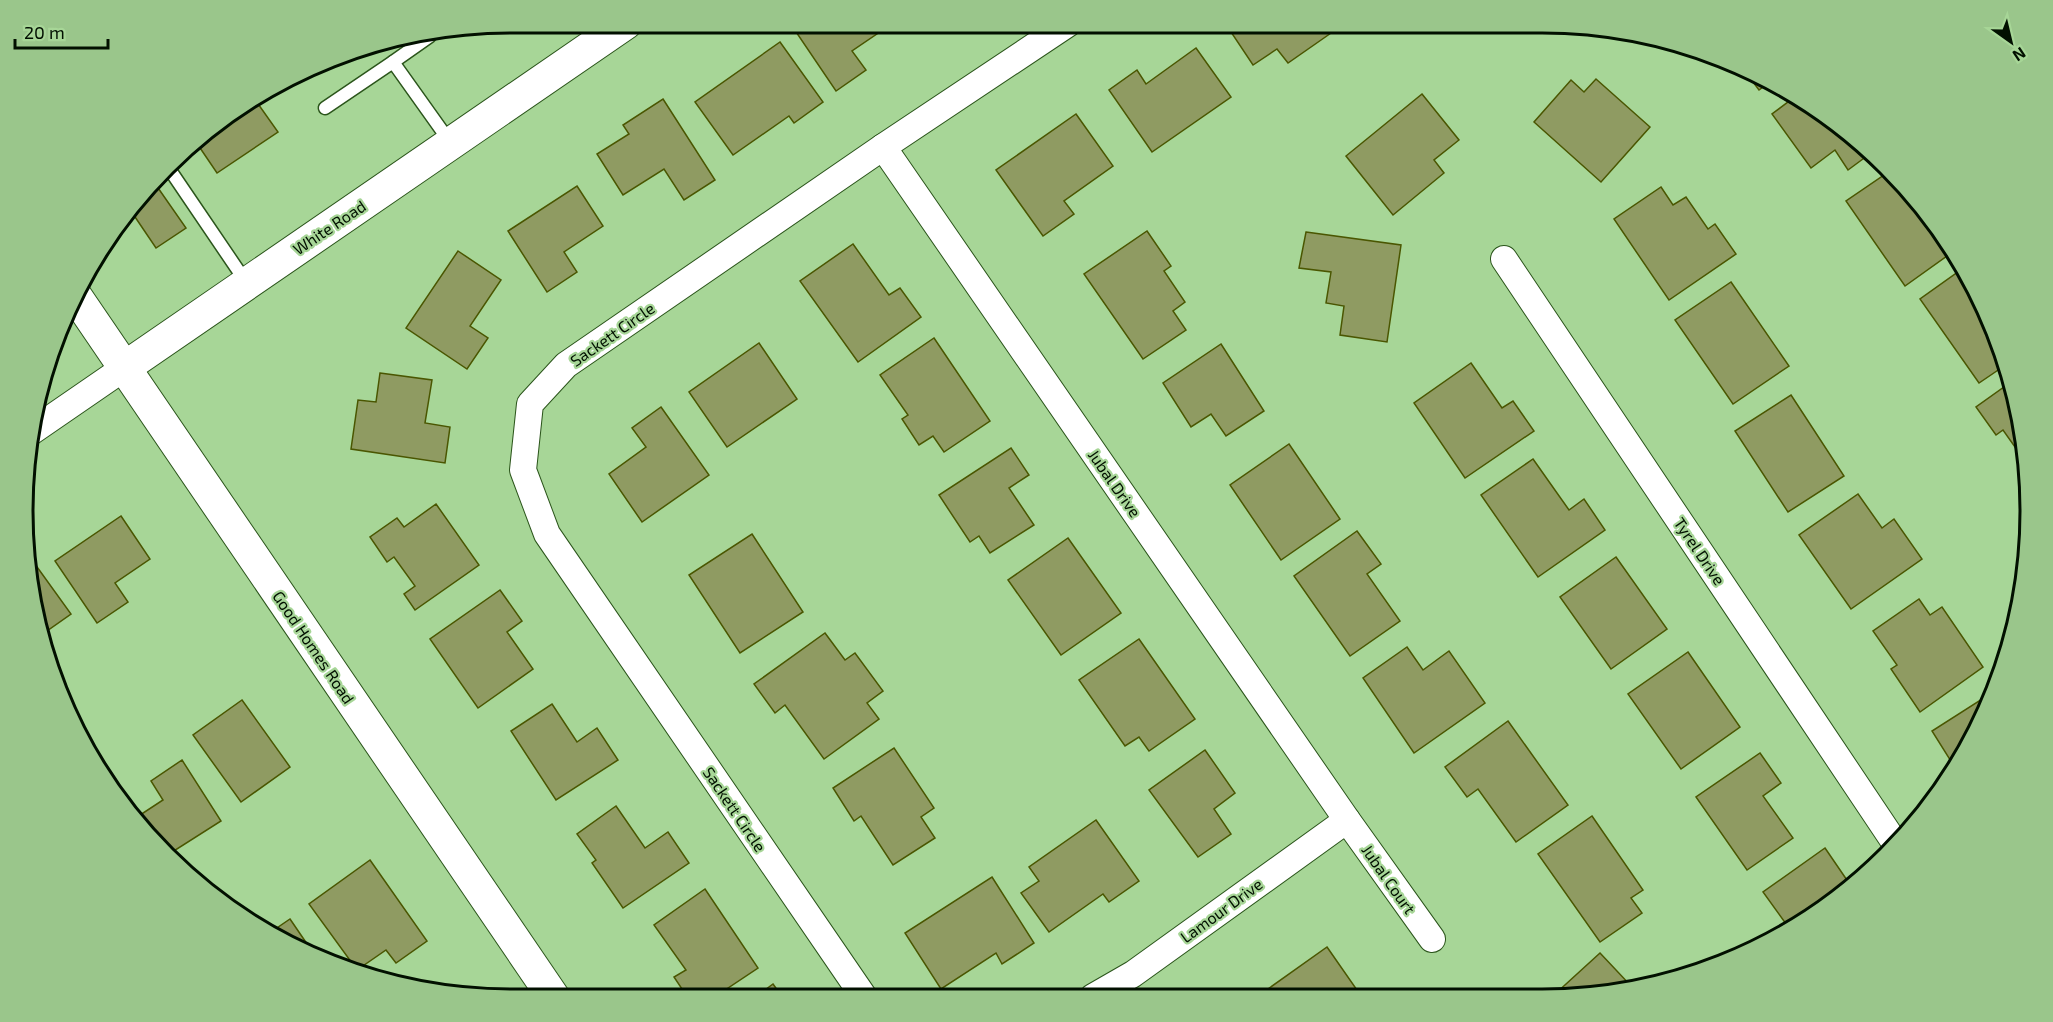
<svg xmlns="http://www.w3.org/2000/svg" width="2053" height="1022" font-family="'Exo 2',sans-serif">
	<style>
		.building { fill: #8f9b62; stroke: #4a5601; stroke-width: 1.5 }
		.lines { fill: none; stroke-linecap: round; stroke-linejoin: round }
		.service-casing { stroke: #2b551b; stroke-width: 15 }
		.minor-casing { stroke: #2b551b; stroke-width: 28 }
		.tertiary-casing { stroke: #2b551b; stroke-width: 34 }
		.service { stroke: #fff; stroke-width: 12 }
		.minor { stroke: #fff; stroke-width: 26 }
		.tertiary { stroke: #fff; stroke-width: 32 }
		.labels { text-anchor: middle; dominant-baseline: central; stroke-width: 4.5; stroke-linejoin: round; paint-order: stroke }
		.street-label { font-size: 16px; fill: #021000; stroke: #a7d697 }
		.rim { fill: none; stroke: #021000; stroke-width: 3 }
	</style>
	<rect width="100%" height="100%" fill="#a7d697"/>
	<g class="building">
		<polygon points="790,23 893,23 852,51 866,70 836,91"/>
		<polygon points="1225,23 1343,23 1344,24 1288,63 1277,49 1253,65"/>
		<polygon points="780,42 823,102 794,123 789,116 733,155 695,102"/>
		<polygon points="1196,48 1231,97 1152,152 1109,90 1137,70 1146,84"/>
		<polygon points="1741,66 1758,73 1771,81 1759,90"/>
		<polygon points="1596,79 1650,127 1601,182 1534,122 1571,80 1584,92"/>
		<polygon points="1422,94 1459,140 1434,160 1444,173 1393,215 1346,156"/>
		<polygon points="1796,96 1839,123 1871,153 1848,170 1835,150 1811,168 1772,114"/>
		<polygon points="663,99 715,180 684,200 664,169 623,195 597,154 629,134 623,125"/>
		<polygon points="256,101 278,132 217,173 196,142 213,124"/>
		<polygon points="1076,114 1113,166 1064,201 1074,214 1043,236 996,170"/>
		<polygon points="1890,171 1909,189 1954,251 1905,286 1846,201"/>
		<polygon points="156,185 186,228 156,248 131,211"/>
		<polygon points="577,186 603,226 564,252 577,272 547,292 508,231"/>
		<polygon points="1661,187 1673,205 1686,197 1708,229 1715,224 1736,254 1669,300 1614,219"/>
		<polygon points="1147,231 1171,266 1164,271 1185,302 1173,311 1186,330 1143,359 1084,274"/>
		<polygon points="1306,232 1401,245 1387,342 1340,335 1344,306 1326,303 1331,272 1299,268"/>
		<polygon points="853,244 889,295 900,288 921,317 858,362 800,281"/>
		<polygon points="458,251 501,280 470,326 488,338 467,369 406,328"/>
		<polygon points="1965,267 2004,354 2007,364 1979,383 1920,299"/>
		<polygon points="1731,282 1789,366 1733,404 1675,320"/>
		<polygon points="934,338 990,421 944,452 933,436 919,445 902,419 908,415 880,375"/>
		<polygon points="759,343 797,399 727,447 689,392"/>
		<polygon points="1221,344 1264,411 1226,436 1211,414 1191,427 1163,383"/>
		<polygon points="1471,363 1502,408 1513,401 1534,431 1465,478 1414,403"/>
		<polygon points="380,373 432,380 425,423 450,427 445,463 351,449 358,400 376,402"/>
		<polygon points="2011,382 2026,447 2027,464 2003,430 1996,435 1976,407"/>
		<polygon points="1791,395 1844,476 1788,512 1735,431"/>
		<polygon points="661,407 709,475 642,522 609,474 646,447 632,428"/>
		<polygon points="1289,444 1340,519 1281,560 1230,485"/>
		<polygon points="1011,448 1029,475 1009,488 1034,525 990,553 979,536 970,542 939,495"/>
		<polygon points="1533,459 1569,510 1584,499 1605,530 1538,577 1481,495"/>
		<polygon points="1858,494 1882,528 1894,519 1922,559 1851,609 1799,535"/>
		<polygon points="436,504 479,565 415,610 404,594 415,586 394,557 387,562 370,537 397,518 404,527"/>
		<polygon points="121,516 150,559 115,583 128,602 97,623 55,561"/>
		<polygon points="1357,531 1381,564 1367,574 1400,621 1350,656 1294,576"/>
		<polygon points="752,534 803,612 740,653 689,575"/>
		<polygon points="1068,538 1121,613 1061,655 1008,580"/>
		<polygon points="27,553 71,614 44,633 27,574"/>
		<polygon points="1616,557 1667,629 1611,669 1560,597"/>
		<polygon points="500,590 522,621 507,632 533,669 478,708 430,639"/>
		<polygon points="1919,599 1930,615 1942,607 1983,667 1920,712 1891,669 1897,665 1873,631"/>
		<polygon points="825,633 845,660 855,653 883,691 867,703 879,719 824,759 785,705 775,713 754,684"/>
		<polygon points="1139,639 1195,719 1149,751 1139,737 1125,746 1079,680"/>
		<polygon points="1407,647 1423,670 1449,651 1485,703 1414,753 1363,678"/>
		<polygon points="1688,652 1740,727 1681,769 1628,694"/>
		<polygon points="1993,692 1980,727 1954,766 1932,731"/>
		<polygon points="242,700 290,767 241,802 193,735"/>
		<polygon points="552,704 577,742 597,728 618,760 556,800 511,731"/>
		<polygon points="1508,721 1568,805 1516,842 1478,789 1467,797 1445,767"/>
		<polygon points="894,748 934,808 921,817 935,838 893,865 861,816 854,821 833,788"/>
		<polygon points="1205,750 1235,793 1214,809 1231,834 1198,857 1149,790"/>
		<polygon points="1760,753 1781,783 1763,796 1793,838 1747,870 1696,797"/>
		<polygon points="182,760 221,821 166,856 137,817 163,800 151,781"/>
		<polygon points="616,806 645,848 668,832 689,863 623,908 592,863 596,860 577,834"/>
		<polygon points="1592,816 1643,890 1631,898 1642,913 1600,942 1538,854"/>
		<polygon points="1096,820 1139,881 1109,902 1103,894 1049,932 1021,893 1039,881 1029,867"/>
		<polygon points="1825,848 1851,886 1839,899 1789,928 1763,892"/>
		<polygon points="370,860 427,941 396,963 386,950 357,970 309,904"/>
		<polygon points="992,877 1034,943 1002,964 996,953 941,989 905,933"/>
		<polygon points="705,889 758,968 713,998 688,998 674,977 686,970 654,925"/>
		<polygon points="290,919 316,957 295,949 271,932"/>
		<polygon points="1327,947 1357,990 1348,996 1258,996"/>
		<polygon points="1600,953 1633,988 1606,995 1554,995"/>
		<polygon points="773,984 783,998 754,998"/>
	</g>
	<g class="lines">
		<defs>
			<g id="service">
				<polyline points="393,62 430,36"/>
				<polyline points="325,108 393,62 450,142"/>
				<polyline points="170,170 246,282"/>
			</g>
			<g id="minor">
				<polyline points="883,147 1347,820 1432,939"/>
				<polyline points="1504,259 1895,843"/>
				<polyline points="31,432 124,368"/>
				<polyline points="864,997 547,534 523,470 530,404 566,365 883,147 1069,23"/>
				<polyline points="1093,997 1133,974 1347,820"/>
			</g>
			<g id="tertiary">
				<polyline points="75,295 554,998"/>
				<polyline points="124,368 626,23"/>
			</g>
		</defs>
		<use href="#service" class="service-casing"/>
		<use href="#minor" class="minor-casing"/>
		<use href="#tertiary" class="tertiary-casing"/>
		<use href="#service" class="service"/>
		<use href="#minor" class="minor"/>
		<use href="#tertiary" class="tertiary"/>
	</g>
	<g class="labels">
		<g class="street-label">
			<text transform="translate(329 227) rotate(-34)">White Road</text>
			<text transform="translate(612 334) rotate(-35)">Sackett Circle</text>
			<text transform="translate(1115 483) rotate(55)">Jubal Drive</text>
			<text transform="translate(1700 551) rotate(56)">Tyrel Drive</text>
			<text transform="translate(314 647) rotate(56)">Good Homes Road</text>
			<text transform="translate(735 809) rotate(56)">Sackett Circle</text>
			<text transform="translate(1389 879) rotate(55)">Jubal Court</text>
			<text transform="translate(1221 910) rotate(-36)">Lamour Drive</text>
		</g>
	</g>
	<path d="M0 0H2053V1022H0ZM511 33H1542A478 478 0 0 1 2020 511V511A478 478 0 0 1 1542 989H511A478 478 0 0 1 33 511V511A478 478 0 0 1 511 33Z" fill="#9ac68b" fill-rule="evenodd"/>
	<path class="rim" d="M511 33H1542A478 478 0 0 1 2020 511V511A478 478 0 0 1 1542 989H511A478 478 0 0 1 33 511V511A478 478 0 0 1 511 33Z"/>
	<g transform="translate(2011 42) rotate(146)" stroke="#a7d697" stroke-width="4.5" paint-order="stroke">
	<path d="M0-4.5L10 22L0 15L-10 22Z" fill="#021000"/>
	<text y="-9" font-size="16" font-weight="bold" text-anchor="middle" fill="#021000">N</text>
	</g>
	<path d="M15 39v9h93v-9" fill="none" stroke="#021000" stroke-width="3"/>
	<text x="24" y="39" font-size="18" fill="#021000" stroke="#a7d697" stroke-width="4.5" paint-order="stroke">20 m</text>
</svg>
